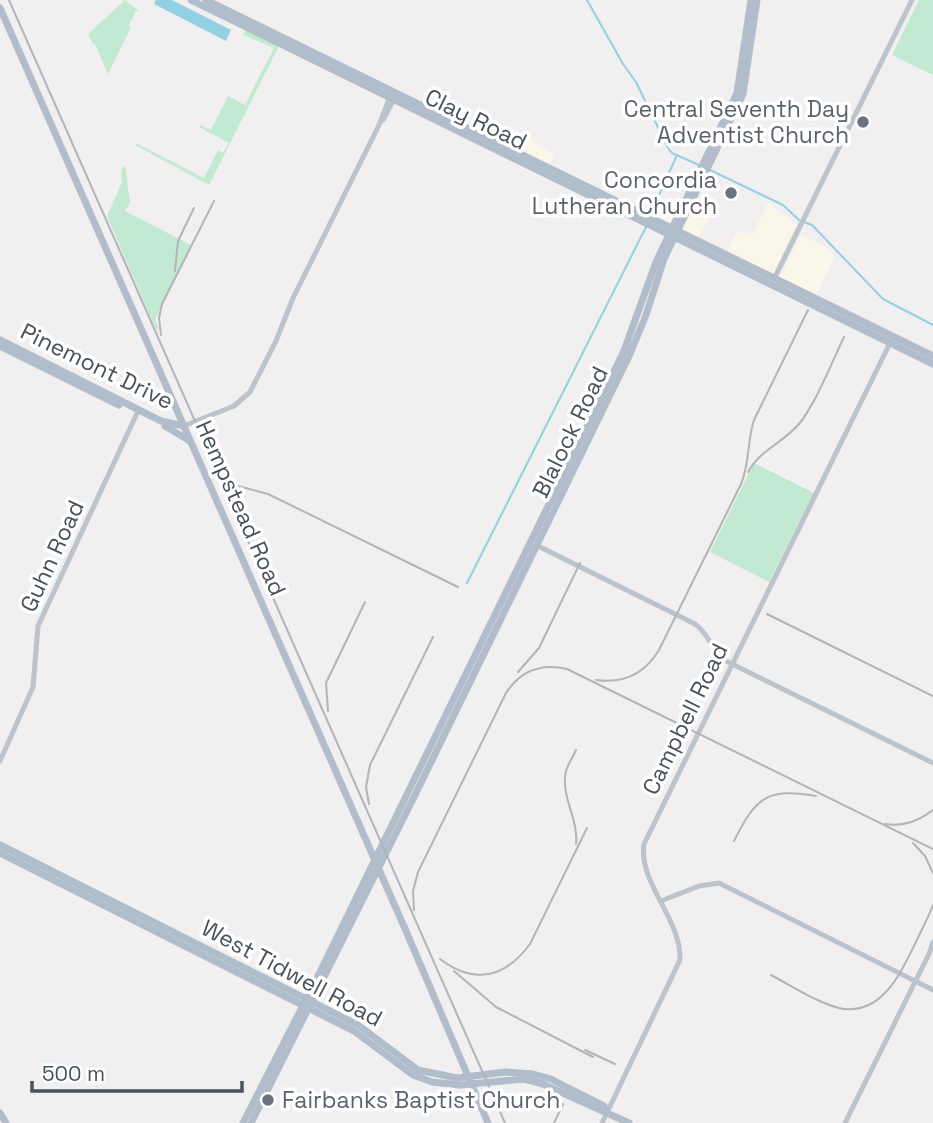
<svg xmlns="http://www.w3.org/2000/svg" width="933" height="1123" font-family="'Space Grotesk',sans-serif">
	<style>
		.commercial { fill: #faf6ea }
		.green { fill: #c2ead3 }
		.water { fill: #93d0e3 }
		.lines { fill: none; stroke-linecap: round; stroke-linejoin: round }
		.stream { stroke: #93d0e3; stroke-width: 2 }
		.minor { stroke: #bcc3ca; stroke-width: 5 }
		.major { stroke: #b1bdcb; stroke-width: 7 }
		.rail { stroke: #b2b4b8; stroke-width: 2 }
		.worship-dot { fill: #6b7280; stroke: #fff; stroke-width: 2.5 }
		.labels { text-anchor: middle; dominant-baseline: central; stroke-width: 7; stroke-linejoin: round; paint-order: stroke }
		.worship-label { font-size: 23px; fill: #5b616d; stroke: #fff; text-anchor: end }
		.street-label { font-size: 23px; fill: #49515a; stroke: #fff }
	</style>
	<rect width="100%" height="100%" fill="#f1efef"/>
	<g class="commercial">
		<polygon points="515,130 537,141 535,144 555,154 549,166 511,147 510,143"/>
		<polygon points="660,198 679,207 671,222 668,224 651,216"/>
		<polygon points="768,203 796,224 773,274 727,252 737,230 751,236"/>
		<polygon points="693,209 709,217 698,239 684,232 683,228"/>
		<polygon points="801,234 824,246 835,257 816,295 780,277"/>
	</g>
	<g class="green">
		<polygon points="125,0 139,11 136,11 129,25 131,27 108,74 95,44 93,44 88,34"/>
		<polygon points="919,0 933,0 933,75 892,55"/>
		<polygon points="246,29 279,46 209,185 135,145 136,143 204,178 218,150 223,153 229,143 199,127 200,125 211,130 228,96 245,105 274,48 243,35"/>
		<polygon points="125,165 130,203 125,211 191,245 155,320 159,328 156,330 107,216 122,182 121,170"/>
		<polygon points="754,463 814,493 769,582 710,552"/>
	</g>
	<polygon class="water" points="156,0 172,0 231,30 226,41 154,4"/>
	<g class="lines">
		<g class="stream">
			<polyline points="587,0 623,64 636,82 668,148 672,153 699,165"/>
			<polyline points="710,170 783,205 799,220"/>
			<polyline points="651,213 677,155"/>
			<polyline points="804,222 812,225 883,299 933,325"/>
			<polyline points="467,583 646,227"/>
		</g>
		<g class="minor">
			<polyline points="383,120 395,97"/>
			<polyline points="774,279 912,0"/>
			<polyline points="184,426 234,406 250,392 276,341 293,298 379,125 391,94"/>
			<path d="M536 545 695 624C709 634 712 651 726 661L933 763"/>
			<polyline points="0,761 33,687 38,626 139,409"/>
			<polyline points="661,901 699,886 719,883 933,990"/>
			<path d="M602 1123 680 960C682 920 638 883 644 844L891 341"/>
			<polyline points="845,1123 929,954 933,942"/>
		</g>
		<g class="major">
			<polyline points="191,0 933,364"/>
			<polyline points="206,0 933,356"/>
			<polyline points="0,8 406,931 488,1123"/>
			<polyline points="0,340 161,421 184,426"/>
			<polyline points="0,346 119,405"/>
			<polyline points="165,426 190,441"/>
			<polyline points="0,845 358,1025 418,1070 457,1078 505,1072 533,1074 551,1079 568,1088 604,1106 607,1112"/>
			<polyline points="0,853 354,1031 413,1075 432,1082 460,1085 524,1079 543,1084 629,1123"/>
			<polyline points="0,1113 6,1123"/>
			<polyline points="243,1123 320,972 624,351 656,262 737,93 751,0"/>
			<polyline points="251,1123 415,795 630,354 646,315 664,259 743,94 757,0"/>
		</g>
		<g class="rail">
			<polyline points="9,0 505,1123"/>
			<polyline points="175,271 178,241 194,208"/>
			<polyline points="161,335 159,318 162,304 214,201"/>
			<polyline points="220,472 238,486 268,494 458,587"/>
			<path d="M748 472C760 450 784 442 799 424 816 403 832 362 844 337"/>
			<polyline points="767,614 933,696"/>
			<polyline points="518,672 539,648 580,563"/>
			<path d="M596 680C624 684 645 673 659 650L741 484C750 463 747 441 754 420L808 310"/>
			<polyline points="328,711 326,683 365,602"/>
			<path d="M576 750C573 757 568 764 566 771 560 795 579 820 576 844"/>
			<polyline points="369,804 366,787 370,765 433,637"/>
			<path d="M885 824C904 827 918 821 933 810"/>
			<path d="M734 841C755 799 766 787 816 796"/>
			<polyline points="913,843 925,856 933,873"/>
			<path d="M414 910 413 891 418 872 506 693C521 670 541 663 567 669L933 849"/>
			<path d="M440 959C474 985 505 978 530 944L587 828"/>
			<polyline points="454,971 496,1007 593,1057"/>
			<path d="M771 975C792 986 816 1002 839 1008 881 1017 900 974 915 944 921 931 928 918 933 905"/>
			<polyline points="585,1050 615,1064"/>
			<polyline points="554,1123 563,1104"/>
		</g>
	</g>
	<g class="worship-dot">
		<circle cx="863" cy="122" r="7"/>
		<circle cx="731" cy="193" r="7"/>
		<circle cx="268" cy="1100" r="7"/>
	</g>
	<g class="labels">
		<g class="worship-label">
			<text x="849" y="109">Central Seventh Day<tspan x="849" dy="26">Adventist Church</tspan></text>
			<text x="717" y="180">Concordia<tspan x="717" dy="26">Lutheran Church</tspan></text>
			<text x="282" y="1100" text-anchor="start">Fairbanks Baptist Church</text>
		</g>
		<g class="street-label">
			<text transform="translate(476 119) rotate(26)">Clay Road</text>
			<text transform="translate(97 366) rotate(26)">Pinemont Drive</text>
			<text transform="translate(570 432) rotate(-64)">Blalock Road</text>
			<text transform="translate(241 508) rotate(66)">Hempstead Road</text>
			<text transform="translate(52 556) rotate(-65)">Guhn Road</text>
			<text transform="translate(685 719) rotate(-64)">Campbell Road</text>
			<text transform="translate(292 973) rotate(28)">West Tidwell Road</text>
		</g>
	</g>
	<path d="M32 1081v10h210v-10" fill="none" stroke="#49515a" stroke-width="3.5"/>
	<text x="42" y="1081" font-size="21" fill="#49515a" stroke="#ffffff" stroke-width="5" paint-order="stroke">500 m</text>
</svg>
